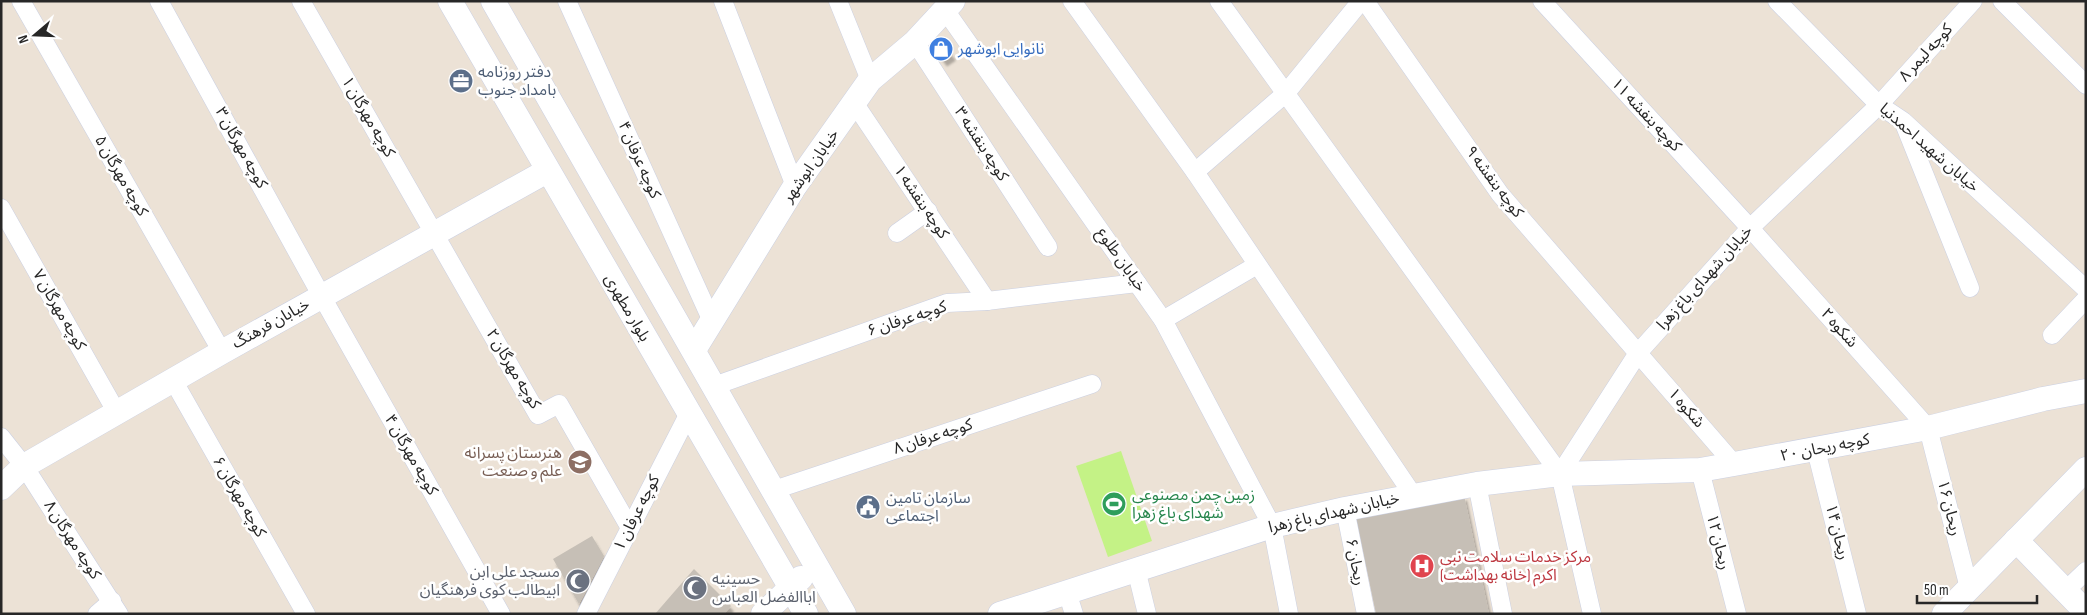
<svg xmlns="http://www.w3.org/2000/svg" width="2087" height="615" font-family="'Sofia Sans Condensed','Noto Sans Arabic',sans-serif">
	<style>
		.pitch { fill: #c4f286 }
		.building { fill: #c6bfb6; filter: url(#shadow) }
		.lines { fill: none; stroke-linecap: round; stroke-linejoin: round }
		.street-casing { stroke: #cbd0e2; stroke-width: 19 }
		.secondary-casing { stroke: #cbd0e2; stroke-width: 25 }
		.street { stroke: #fff; stroke-width: 18 }
		.secondary { stroke: #fff; stroke-width: 24 }
		.labels { text-anchor: middle; dominant-baseline: central; stroke-width: 5; stroke-linejoin: round; paint-order: stroke }
		.shop-label { font-size: 16px; fill: #366cbe; stroke: #fff; text-anchor: start }
		.street-label { font-size: 16px; fill: #272727; stroke: #fff }
		.service-label { font-size: 16px; fill: #4e5e75; stroke: #fff; text-anchor: start }
		.education-label { font-size: 16px; fill: #785e54; stroke: #fff; text-anchor: end }
		.leisure-label { font-size: 16px; fill: #27864d; stroke: #fff; text-anchor: start }
		.health-label { font-size: 16px; fill: #be3a42; stroke: #fff; text-anchor: start }
		.worship-label { font-size: 16px; fill: #5b616d; stroke: #fff; text-anchor: end }
	</style>
	<defs>
		<filter id="shadow"><feDropShadow dx="3" dy="5.5" stdDeviation="1" flood-color="#0004"/></filter>
	</defs>
	<rect width="100%" height="100%" fill="#ece2d6"/>
	<polygon class="pitch" points="1121,451 1152,541 1108,557 1076,466"/>
	<g class="building">
		<polygon points="937,37 953,55 944,61 931,44"/>
		<polygon points="1464,495 1489,614 1376,614 1356,518"/>
		<polygon points="592,536 604,556 579,604 553,559"/>
		<polygon points="694,569 731,606 724,614 655,614"/>
	</g>
	<g class="lines">
		<defs>
			<g id="street">
				<polyline points="21,1 222,352"/>
				<polyline points="159,1 321,295 501,614"/>
				<polyline points="301,1 538,415 559,404 630,528"/>
				<polyline points="567,1 711,319"/>
				<polyline points="723,1 795,186"/>
				<polyline points="838,1 870,80"/>
				<polyline points="1072,1 1195,172 1413,495"/>
				<polyline points="1219,1 1560,474 1592,614"/>
				<polyline points="1365,1 1500,194 1734,464"/>
				<polyline points="1542,1 1750,228 1928,428 1969,588"/>
				<polyline points="1777,1 1879,105 1903,121 2086,289"/>
				<polyline points="2002,1 2086,85"/>
				<polyline points="945,10 1163,320 1272,526 1289,614"/>
				<polyline points="915,42 1048,247"/>
				<polyline points="855,104 987,301"/>
				<polyline points="1905,126 1970,288"/>
				<polyline points="1195,172 1286,93 1361,1"/>
				<polyline points="1,208 117,413"/>
				<polyline points="897,233 928,211"/>
				<polyline points="1163,320 1257,265"/>
				<polyline points="2052,335 2086,299"/>
				<polyline points="173,380 306,614"/>
				<polyline points="714,386 947,303 987,301 1137,283"/>
				<polyline points="1,437 24,466 119,614"/>
				<polyline points="1816,450 1857,614"/>
				<polyline points="1700,470 1737,614"/>
				<polyline points="1560,474 1638,353 1750,228 1879,105 1973,1"/>
				<polyline points="1477,484 1503,614"/>
				<polyline points="774,490 1092,384"/>
				<polyline points="1345,509 1366,614"/>
				<polyline points="1136,569 1147,614"/>
				<polyline points="2065,591 2086,571"/>
				<polyline points="1067,592 1074,614"/>
				<polyline points="97,614 112,601"/>
				<polyline points="586,614 689,413"/>
			</g>
			<g id="secondary">
				<polyline points="450,1 806,614"/>
				<polyline points="493,1 844,614"/>
				<polyline points="694,350 795,186 870,80 915,42 953,1"/>
				<polyline points="1,488 24,466 222,352 547,171"/>
				<polyline points="2016,540 2086,612"/>
				<polyline points="763,614 801,578"/>
				<polyline points="1000,614 1272,526 1345,509 1477,484 1560,474 1700,470 1734,464 1928,428 2043,399 2086,391"/>
				<polyline points="1944,614 2086,469"/>
			</g>
		</defs>
		<use href="#street" class="street-casing"/>
		<use href="#secondary" class="secondary-casing"/>
		<use href="#street" class="street"/>
		<use href="#secondary" class="secondary"/>
	</g>
	<defs>
		<symbol id="shop-disc" viewBox="-11 -11 22 22"><circle r="9.5" fill="#3f7fe0" stroke="#fff"/><path d="M-5-2.5h2.3a2.7 3.5 0 0 1 5.4 0H5L5.5 6h-11ZM-1.5-2.5h3a1.5 2.3 0 0 0-3 0Z" fill="#fff"/></symbol>
		<symbol id="office-disc" viewBox="-11 -11 22 22"><circle r="9.5" fill="#5c6f8a" stroke="#fff"/><path d="M-6-3h4V-5.5h4V-3h4V5H-6ZM-1-4.5V-3h2v-1.5ZM-6 0V1H6V0Z" fill="#fff"/></symbol>
		<symbol id="school-disc" viewBox="-11 -11 22 22"><circle r="9.5" fill="#8d6e63" stroke="#fff"/><path d="M0-5L7-2L0 1L-7-2ZM-4 1L0 2.5L4 1V4Q0 6-4 4Z" fill="#fff"/></symbol>
		<symbol id="stadium-disc" viewBox="-11 -11 22 22"><circle r="9.5" fill="#2e9e5b" stroke="#fff"/><path d="M0-5a6.5 5 0 1 0 0 10a6.5 5 0 1 0 0-10ZM-3.5-1.8h7v3.6h-7Z" fill="#fff"/></symbol>
		<symbol id="civic-disc" viewBox="-11 -11 22 22"><circle r="9.5" fill="#5c6f8a" stroke="#fff"/><path d="M-.6-6.5H3V-4.5H.6V-3L4-1V1h2V6H-6V1h2V-1L-.6-3ZM-1.2 2.5V6h2.4V2.5Z" fill="#fff"/></symbol>
		<symbol id="hospital-disc" viewBox="-11 -11 22 22"><circle r="9.5" fill="#e0444e" stroke="#fff"/><path d="M-5-5h3v3.5h4V-5h3V5h-3V1.5h-4V5h-3Z" fill="#fff"/></symbol>
		<symbol id="mosque-disc" viewBox="-11 -11 22 22"><circle r="9.5" fill="#6b7280" stroke="#fff"/><path d="M3.5-4.9A6 6 0 1 0 3.5 4.9A5 5 0 1 1 3.5-4.9Z" fill="#fff"/></symbol>
	</defs>
	<g fill-rule="evenodd">
		<use href="#shop-disc" x="927" y="35" width="28" height="28"/>
		<use href="#office-disc" x="447" y="67" width="28" height="28"/>
		<use href="#school-disc" x="566" y="448" width="28" height="28"/>
		<use href="#stadium-disc" x="1100" y="490" width="28" height="28"/>
		<use href="#civic-disc" x="854" y="493" width="28" height="28"/>
		<use href="#hospital-disc" x="1408" y="552" width="28" height="28"/>
		<use href="#mosque-disc" x="564" y="567" width="28" height="28"/>
		<use href="#mosque-disc" x="681" y="574" width="28" height="28"/>
	</g>
	<g class="labels">
		<g class="shop-label">
			<text x="958" y="49">نانوایی ابوشهر</text>
		</g>
		<g class="street-label">
			<text transform="translate(1926 53) rotate(-48)">کوچه لیمر ۸</text>
			<text transform="translate(1646 115) rotate(47)">کوچه بنفشه ۱۱</text>
			<text transform="translate(368 117) rotate(60)">کوچه مهرگان ۱</text>
			<text transform="translate(981 144) rotate(57)">کوچه بنفشه ۳</text>
			<text transform="translate(241 148) rotate(61)">کوچه مهرگان ۳</text>
			<text transform="translate(1929 148) rotate(41)">خیابان شهید احمدنیا</text>
			<text transform="translate(639 160) rotate(66)">کوچه عرفان ۴</text>
			<text transform="translate(811 166) rotate(-55)">خیابان ابوشهر</text>
			<text transform="translate(121 176) rotate(60)">کوچه مهرگان ۵</text>
			<text transform="translate(1494 182) rotate(53)">کوچه بنفشه ۹</text>
			<text transform="translate(921 202) rotate(56)">کوچه بنفشه ۱</text>
			<text transform="translate(1121 260) rotate(55)">خیابان طلوع</text>
			<text transform="translate(1705 278) rotate(-48)">خیابان شهدای باغ زهرا</text>
			<text transform="translate(627 308) rotate(60)">بلوار مطهری</text>
			<text transform="translate(59 310) rotate(60)">کوچه مهرگان ۷</text>
			<text transform="translate(907 319) rotate(-18)">کوچه عرفان ۶</text>
			<text transform="translate(271 324) rotate(-29)">خیابان فرهنگ</text>
			<text transform="translate(1839 328) rotate(48)">شکوه ۲</text>
			<text transform="translate(513 369) rotate(59)">کوچه مهرگان ۲</text>
			<text transform="translate(1686 408) rotate(49)">شکوه ۱</text>
			<text transform="translate(933 437) rotate(-18)">کوچه عرفان ۸</text>
			<text transform="translate(1825 448) rotate(-11)">کوچه ریحان ۲۰</text>
			<text transform="translate(411 455) rotate(60)">کوچه مهرگان ۴</text>
			<text transform="translate(239 497) rotate(60)">کوچه مهرگان ۶</text>
			<text transform="translate(1949 508) rotate(76)">ریحان ۱۶</text>
			<text transform="translate(637 513) rotate(-63)">کوچه عرفان ۱</text>
			<text transform="translate(1334 513) rotate(-13)">خیابان شهدای باغ‌ زهرا</text>
			<text transform="translate(1837 532) rotate(76)">ریحان ۱۴</text>
			<text transform="translate(72 540) rotate(57)">کوچه مهرگان ۸</text>
			<text transform="translate(1718 542) rotate(76)">ریحان ۱۲</text>
			<text transform="translate(1355 562) rotate(79)">ریحان ۶</text>
		</g>
		<g class="service-label">
			<text x="478" y="72">دفتر روزنامه<tspan x="478" dy="18">بامداد جنوب</tspan></text>
			<text x="886" y="498">سازمان تامین<tspan x="886" dy="18">اجتماعی</tspan></text>
		</g>
		<g class="education-label">
			<text x="562" y="453">هنرستان پسرانه<tspan x="562" dy="18">علم و صنعت</tspan></text>
		</g>
		<g class="leisure-label">
			<text x="1132" y="495">زمین چمن مصنوعی<tspan x="1132" dy="18">شهدای باغ زهرا</tspan></text>
		</g>
		<g class="health-label">
			<text x="1440" y="557">مرکز خدمات سلامت نبی<tspan x="1440" dy="18">اکرم (خانه بهداشت)</tspan></text>
		</g>
		<g class="worship-label">
			<text x="560" y="572">مسجد علی ابن<tspan x="560" dy="18">ابیطالب کوی فرهنگیان</tspan></text>
			<text x="712" y="579" text-anchor="start">حسینیه<tspan x="712" dy="18">اباالفضل العباس</tspan></text>
		</g>
	</g>
	<rect width="2087" height="615" fill="none" stroke="#272727" stroke-width="5"/>
	<g transform="translate(35 35) rotate(251)" stroke="#ffffff" stroke-width="4" paint-order="stroke">
	<path d="M0-4L9 19L0 12L-9 19Z" fill="#272727"/>
	<text y="-8" font-size="14" font-weight="bold" text-anchor="middle" fill="#272727">N</text>
	</g>
	<path d="M1917 595v8h120v-8" fill="none" stroke="#272727" stroke-width="2.5"/>
	<text x="1924" y="595" font-size="15" fill="#272727" stroke="#ffffff" stroke-width="4" paint-order="stroke">50 m</text>
</svg>
